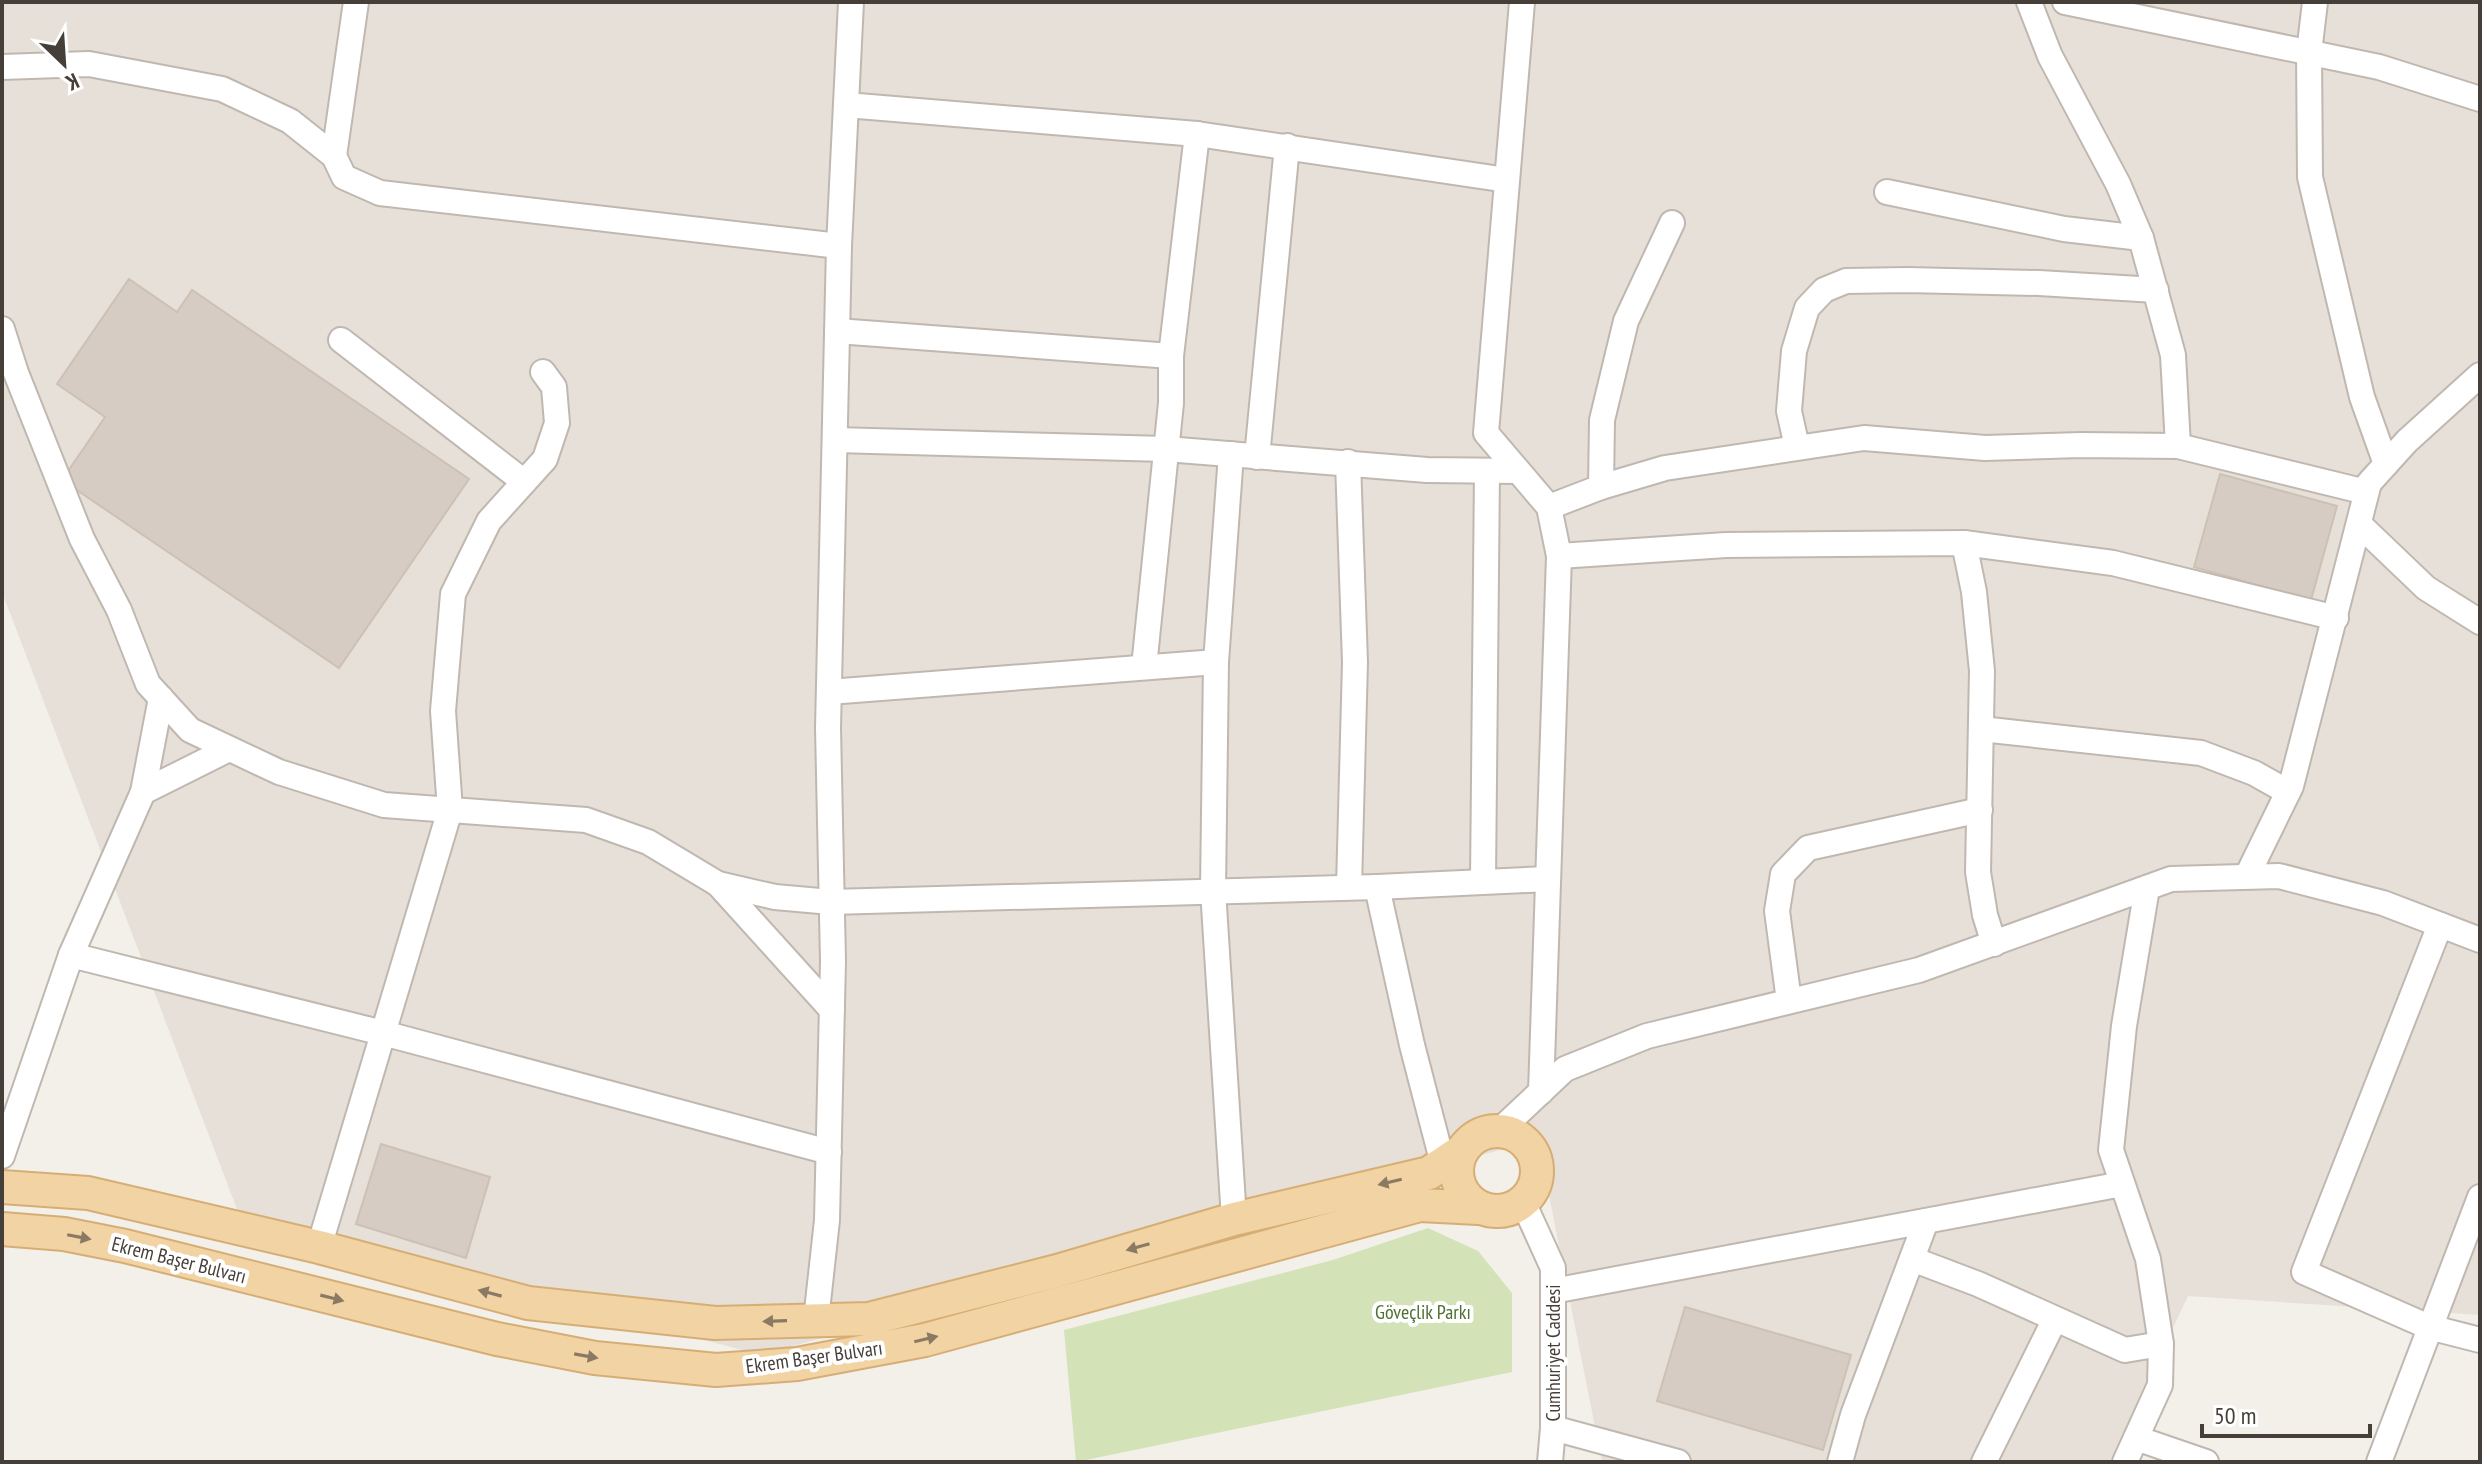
<svg xmlns="http://www.w3.org/2000/svg" width="2482" height="1464" font-family="'PT Sans Narrow',sans-serif">
	<style>
		.residential { fill: #e6e0d8 }
		.green { fill: #d3e2b7 }
		.building { fill: #d6ccc3; stroke: #cdc1b4; stroke-width: 2 }
		.lines { fill: none; stroke-linecap: round; stroke-linejoin: round }
		.minor-casing { stroke: #c0b8b0; stroke-width: 28 }
		.major-casing { stroke: #d6ae75; stroke-width: 36 }
		.minor { stroke: #fff; stroke-width: 24 }
		.major { stroke: #f2d3a3; stroke-width: 32 }
		.oneway { fill: #8b7a63 }
		.labels { text-anchor: middle; dominant-baseline: central; stroke-width: 8; stroke-linejoin: round; paint-order: stroke }
		.street-label { font-size: 20px; fill: #463f39; stroke: #fff }
		.park-label { font-size: 20px; fill: #517133; stroke: #fff }
	</style>
	<rect width="100%" height="100%" fill="#f3efe9"/>
	<polygon class="residential" points="2,2 2480,2 2480,1315 2188,1296 2110,1462 1602,1462 1538,1140 1376,1183 761,1355 240,1217 2,592"/>
	<polygon class="green" points="1428,1228 1478,1251 1512,1293 1512,1372 1076,1462 1064,1330 1333,1260"/>
	<g class="building">
		<polygon points="129,279 177,312 192,290 469,479 339,668 62,480 105,417 57,384"/>
		<polygon points="2220,474 2337,506 2311,600 2194,567"/>
		<polygon points="381,1144 490,1177 466,1258 356,1224"/>
		<polygon points="1685,1307 1851,1355 1823,1450 1657,1401"/>
	</g>
	<g class="lines">
		<defs>
			<g id="minor">
				<polyline points="1522,2 1486,433 1549,507 1559,556 1541,1092"/>
				<polyline points="2029,2 2050,56 2118,184 2141,238 2173,355 2178,446"/>
				<polyline points="2065,2 2379,67 2480,99"/>
				<polyline points="2315,2 2309,53 2310,177 2362,397 2386,464"/>
				<polyline points="2,67 89,64 222,89 290,121 334,156 344,177 380,193 839,246"/>
				<polyline points="846,105 1197,134 1507,180"/>
				<polyline points="334,156 356,2"/>
				<polyline points="1887,192 2064,229 2141,238"/>
				<polyline points="2,329 16,373 82,539 119,610 148,684 190,730 279,772 384,805 586,820 648,842 718,884 832,1010"/>
				<polyline points="837,331 1171,356"/>
				<polyline points="341,340 523,481"/>
				<polyline points="835,440 1166,449 1427,470 1517,471"/>
				<polyline points="1797,447 1789,411 1794,351 1807,308 1824,290 1846,281 1907,280 2039,283 2156,290"/>
				<polyline points="1231,454 1216,662 1213,890 1234,1219"/>
				<polyline points="1257,457 1287,146"/>
				<polyline points="1348,462 1355,662 1349,887"/>
				<polyline points="1601,487 1665,468 1864,438 1985,448 2081,445 2178,446 2366,492"/>
				<polyline points="1549,507 1601,487 1602,420 1626,321 1672,223"/>
				<polyline points="2359,524 2426,588 2480,622"/>
				<polyline points="1964,543 1974,592 1982,671 1978,872 1985,915 1994,944"/>
				<polyline points="1559,556 1726,545 1964,543 2113,563 2336,618"/>
				<polyline points="1144,667 1171,403 1171,356 1197,134"/>
				<polyline points="829,692 1216,662"/>
				<polyline points="1981,729 2201,753 2254,773 2288,792"/>
				<polyline points="143,792 161,698"/>
				<polyline points="2247,876 2291,786 2369,483 2407,441 2480,375"/>
				<polyline points="1483,881 1487,471"/>
				<polyline points="718,884 775,897 831,902 1377,887 1548,879"/>
				<polyline points="1377,887 1412,1045 1443,1164"/>
				<polyline points="2440,925 2304,1272 2429,1327 2480,1340"/>
				<polyline points="71,955 383,1033 829,1152"/>
				<polyline points="1789,1001 1777,911 1783,874 1808,848 1980,810"/>
				<polyline points="1500,1130 1565,1069 1647,1036 1919,970 2171,879 2279,876 2383,903 2480,940"/>
				<polyline points="2,1156 71,955 143,792 229,749"/>
				<polyline points="1523,1202 1553,1268 1553,1428 1550,1462"/>
				<polyline points="319,1247 450,810 443,711 453,594 489,521 545,459 557,423 554,387 543,372"/>
				<polyline points="1912,1259 1978,1284 2125,1350 2161,1344"/>
				<polyline points="1553,1291 2122,1184"/>
				<polyline points="816,1320 827,1220 833,961 828,728 839,246 851,2"/>
				<polyline points="1553,1428 1678,1462"/>
				<polyline points="2136,1438 2206,1462"/>
				<polyline points="1840,1462 1853,1415 1926,1221"/>
				<polyline points="1984,1462 2055,1319"/>
				<polyline points="2125,1462 2160,1385 2161,1344 2148,1259 2111,1150 2124,1026 2147,888"/>
				<polyline points="2379,1462 2480,1197"/>
			</g>
			<g id="major">
				<circle cx="1497" cy="1171" r="40"/>
				<polyline points="2,1187 88,1193 319,1247 528,1303 715,1323 869,1319 1057,1271 1234,1219 1429,1173 1460,1152"/>
				<polyline points="2,1229 64,1234 125,1246 497,1339 595,1358 716,1370 797,1364 925,1340 1420,1205 1478,1208"/>
			</g>
		</defs>
		<use href="#minor" class="minor-casing"/>
		<use href="#major" class="major-casing"/>
		<use href="#minor" class="minor"/>
		<use href="#major" class="major"/>
	</g>
	<defs><path id="oneway-solid" d="M-6-.8H1V-3.2L6.5 0L1 3.2V.8H-6Z" transform="scale(2)"/></defs>
	<g class="oneway">
		<use href="#oneway-solid" transform="translate(1390 1182) rotate(167)"/>
		<use href="#oneway-solid" transform="translate(79 1237) rotate(11)"/>
		<use href="#oneway-solid" transform="translate(1138 1247) rotate(164)"/>
		<use href="#oneway-solid" transform="translate(490 1293) rotate(-165)"/>
		<use href="#oneway-solid" transform="translate(332 1298) rotate(14)"/>
		<use href="#oneway-solid" transform="translate(775 1321) rotate(178)"/>
		<use href="#oneway-solid" transform="translate(926 1339) rotate(-13)"/>
		<use href="#oneway-solid" transform="translate(586 1356) rotate(10)"/>
	</g>
	<g class="labels">
		<g class="street-label">
			<text transform="translate(179 1260) rotate(14)">Ekrem Başer Bulvarı</text>
			<text transform="translate(1553 1353) rotate(-90)">Cumhuriyet Caddesi</text>
			<text transform="translate(814 1357) rotate(-8)">Ekrem Başer Bulvarı</text>
		</g>
		<g class="park-label">
			<text x="1423" y="1312">Göveçlik Parkı</text>
		</g>
	</g>
	<rect width="2482" height="1464" fill="none" stroke="#463f39" stroke-width="8"/>
	<g transform="translate(64 64) rotate(155)" stroke="#ffffff" stroke-width="6" paint-order="stroke">
	<path d="M0-6L14 30L0 20L-14 30Z" fill="#463f39"/>
	<text y="-12" font-size="22" font-weight="bold" text-anchor="middle" fill="#463f39">K</text>
	</g>
	<path d="M2202 1424v12h168v-12" fill="none" stroke="#463f39" stroke-width="4"/>
	<text x="2214" y="1424" font-size="24" fill="#463f39" stroke="#ffffff" stroke-width="6" paint-order="stroke">50 m</text>
</svg>
